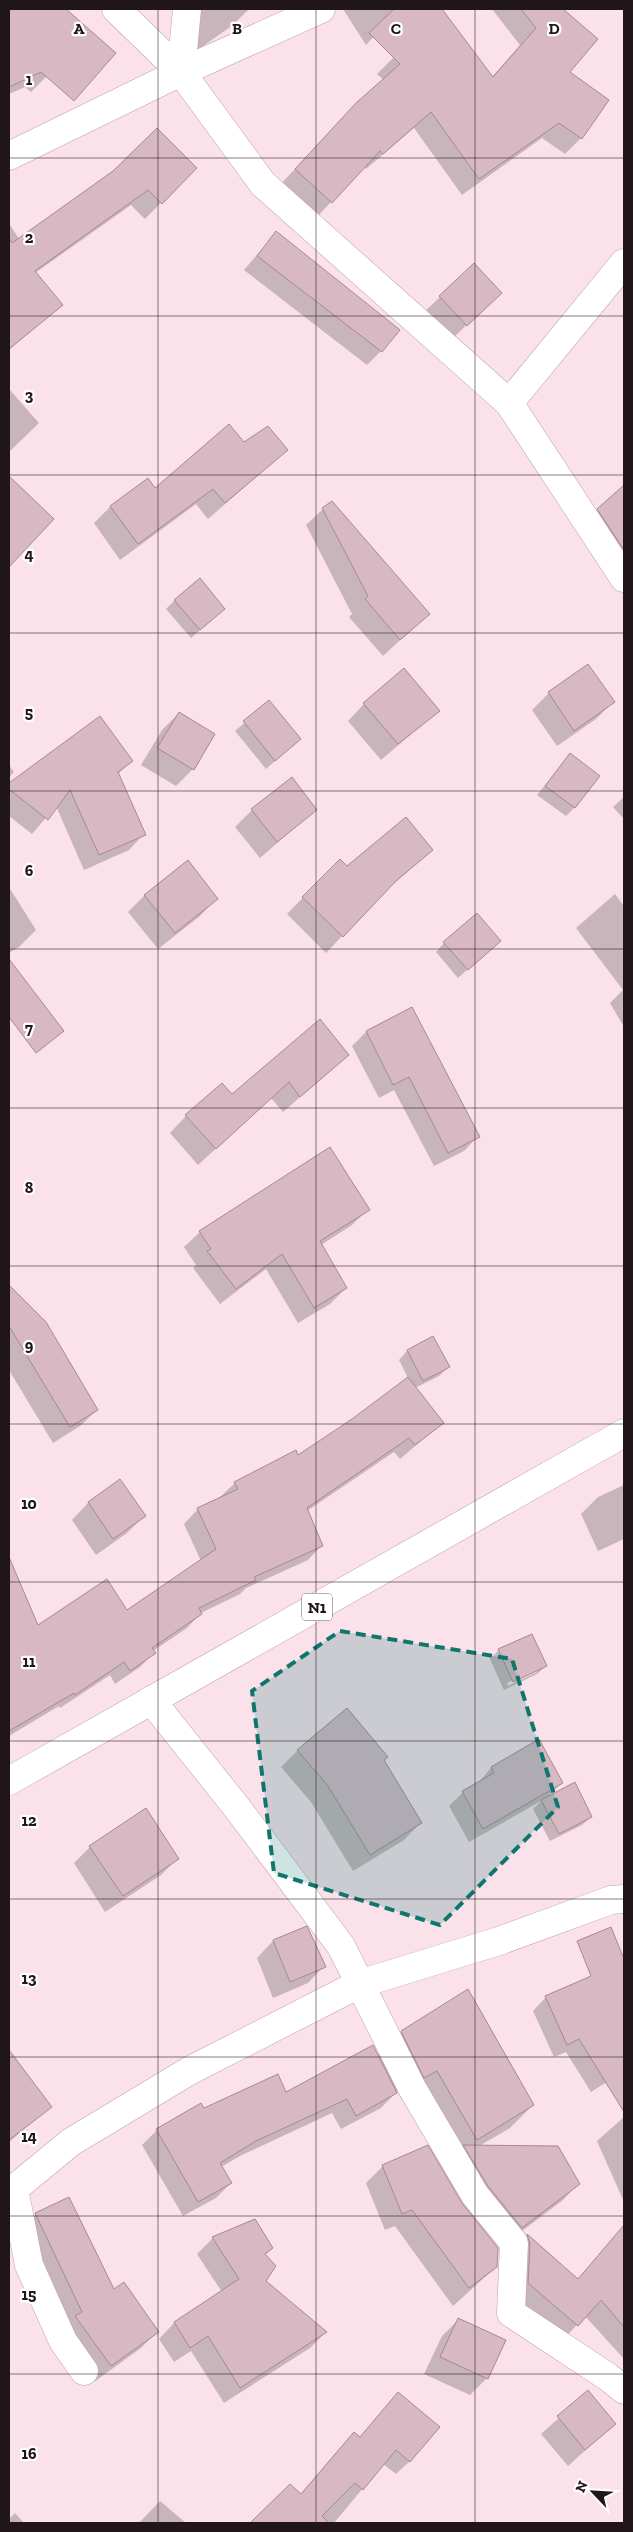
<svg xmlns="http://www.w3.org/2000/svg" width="633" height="2532" font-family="'Zilla Slab',serif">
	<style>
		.shadow { fill: #0003; fill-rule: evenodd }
		.building { fill: #d7b8c3; stroke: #a68993 }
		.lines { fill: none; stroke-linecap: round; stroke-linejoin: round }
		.minor-casing { stroke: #bfa1ac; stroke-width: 29 }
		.trunk-casing { stroke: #bfa1ac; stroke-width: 29 }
		.minor { stroke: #fff; stroke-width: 28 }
		.trunk { stroke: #fff; stroke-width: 28 }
		.marked { fill: #0f766e; fill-opacity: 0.2; stroke: #0f766e; stroke-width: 4; stroke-dasharray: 10 6; stroke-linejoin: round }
		.grid { fill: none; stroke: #20161a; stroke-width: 1; stroke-opacity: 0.55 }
		.labels { text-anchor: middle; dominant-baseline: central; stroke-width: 4.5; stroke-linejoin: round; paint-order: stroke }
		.shield { fill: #fff; stroke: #635c5f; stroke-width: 1 }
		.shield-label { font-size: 16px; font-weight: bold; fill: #20161a }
		.grid-label { font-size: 16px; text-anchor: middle; font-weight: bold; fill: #20161a; stroke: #fff; stroke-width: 4.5; stroke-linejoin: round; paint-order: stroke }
	</style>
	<rect width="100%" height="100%" fill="#fbe1ea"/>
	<g class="shadow">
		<polygon points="9,9 65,9 86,27 46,77 31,92 25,87 9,94"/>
		<polygon points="180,9 249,9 233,25 196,51"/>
		<polygon points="343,9 399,9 366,45"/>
		<polygon points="492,9 561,9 597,39 568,73 581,138 565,154 542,138 462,195 414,128 366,169 364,167 315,219 279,186 350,110 384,80 377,74 394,57 492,77 520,45"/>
		<polygon points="195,168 145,219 131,205 35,273 61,305 9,350 9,223 19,239"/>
		<polygon points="276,233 381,351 367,365 244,270"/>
		<polygon points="474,265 483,309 449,342 423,313"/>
		<polygon points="9,389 39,423 9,452"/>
		<polygon points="287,450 208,519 196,504 120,560 94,523 111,506 155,490"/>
		<polygon points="18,486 20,553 9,565 9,495"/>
		<polygon points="624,487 624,562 581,526"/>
		<polygon points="323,509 428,614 383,656 349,617 352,614 306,525"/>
		<polygon points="175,600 215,617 191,638 166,609"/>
		<polygon points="588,666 613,702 596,719 557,746 532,710 549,693"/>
		<polygon points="269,702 300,739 266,769 235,731"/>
		<polygon points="364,704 438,711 381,760 348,721"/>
		<polygon points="179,713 213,734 193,769 176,786 141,765 162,730"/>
		<polygon points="100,718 131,761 118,774 144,834 129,850 84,870 56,806 32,834 9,816 9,785"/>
		<polygon points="570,755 574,808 566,816 537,795"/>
		<polygon points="9,765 14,772 9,777"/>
		<polygon points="624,797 624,819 613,807"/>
		<polygon points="316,809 260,858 235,827 252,810"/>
		<polygon points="432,850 382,894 326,953 287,914 340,860 347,867"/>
		<polygon points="9,887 36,930 19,947 9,953"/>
		<polygon points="615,894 624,906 624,1027 610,1003 623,990 576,928"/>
		<polygon points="145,895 216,899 200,916 158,949 128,912"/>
		<polygon points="444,943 490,949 458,978 436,952"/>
		<polygon points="411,1008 478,1136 464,1151 434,1166 394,1090 379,1098 352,1046 366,1032"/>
		<polygon points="348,1055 283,1112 271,1098 198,1165 170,1133 186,1116 232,1096"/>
		<polygon points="368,1209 352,1225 321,1245 346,1288 330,1304 298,1323 266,1269 220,1304 193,1268 196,1265 184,1247 200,1232"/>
		<polygon points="9,1287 46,1323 97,1410 80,1426 53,1443 9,1370"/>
		<polygon points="432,1338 448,1367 439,1376 415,1388 442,1423 400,1459 394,1452 307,1511 322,1545 308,1560 246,1588 240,1594 201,1613 187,1628 153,1651 154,1653 140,1667 115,1684 110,1675 60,1708 59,1706 9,1736 9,1560 37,1627 126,1612 201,1561 184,1524 198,1509 220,1497 235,1483 298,1457 353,1420 408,1378 399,1360 407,1351"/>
		<polygon points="119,1481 144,1516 127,1533 96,1555 72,1520 88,1503"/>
		<polygon points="624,1485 624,1539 598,1551 581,1514 598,1497"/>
		<path d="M499 1650 546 1666 537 1674 504 1690 490 1659ZM537 1669V1672L508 1686 507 1683Z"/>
		<polygon points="298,1750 383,1760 420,1823 404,1840 353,1871 311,1802 281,1767"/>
		<polygon points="491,1768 562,1783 547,1797 591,1817 582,1825 550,1841 533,1809 541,1801 469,1842 449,1806 463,1792 478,1783"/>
		<polygon points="90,1847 177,1859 161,1875 105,1912 74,1863"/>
		<polygon points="306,1928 324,1966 308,1983 273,1998 257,1958 273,1941"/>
		<polygon points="589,1978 624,2025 624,2071 591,2092 566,2052 554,2057 533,2011 546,1997"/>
		<polygon points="402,2032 533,2105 510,2128 479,2146 578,2184 563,2200 506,2243 414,2093 402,2100 397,2091 381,2108 341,2129 332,2113 240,2156 221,2167 231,2183 216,2198 183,2216 142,2145 157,2130 203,2110 286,2093 377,2056"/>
		<polygon points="10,2053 50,2107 9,2142 9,2054"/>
		<polygon points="624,2117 624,2202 597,2141"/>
		<polygon points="383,2166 496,2267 453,2306 395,2226 385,2230 366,2183"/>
		<polygon points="36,2214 157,2332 141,2348 94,2382 59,2334 19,2231"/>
		<polygon points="527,2236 577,2280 607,2247 624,2239 624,2359 585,2316 562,2341 513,2299 512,2251"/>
		<polygon points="213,2238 272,2248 264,2256 265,2282 325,2333 310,2348 224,2403 191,2351 174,2362 159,2339 174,2323 222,2292 197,2254"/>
		<polygon points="459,2319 504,2341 487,2378 470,2395 424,2374 442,2336"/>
		<polygon points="588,2392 614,2424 568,2466 541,2434"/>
		<polygon points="385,2408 410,2461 396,2474 383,2464 334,2523 252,2523 290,2486 300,2495 341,2447 354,2434 359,2438"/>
		<polygon points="160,2501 186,2523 139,2523"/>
		<polygon points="15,2513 24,2523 9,2523 9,2519"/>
	</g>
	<g class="building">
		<polygon points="9,9 66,9 116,53 74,101 41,72 9,87"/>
		<polygon points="394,9 442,9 493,77 536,28 521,9 563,9 598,39 570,72 609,100 582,139 559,123 479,179 431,112 383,154 380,151 332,203 295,169 356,103 400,64 369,33"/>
		<polygon points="157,128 197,168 162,204 148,190 35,271 63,305 9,349 9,239 12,243 113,171"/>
		<polygon points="276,231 400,330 382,352 257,256"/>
		<polygon points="474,263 502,293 467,326 439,296"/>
		<polygon points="229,424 244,442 268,426 288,450 225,503 213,489 138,544 110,506 148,478 155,488"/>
		<polygon points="9,476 54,519 9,567"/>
		<polygon points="624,485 624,550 597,509"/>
		<polygon points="332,501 430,614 400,640 365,599 368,596 322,508"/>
		<polygon points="200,578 225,609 200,630 174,600"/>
		<polygon points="588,664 615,702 574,731 548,692"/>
		<polygon points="404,668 440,711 398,744 363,703"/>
		<polygon points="269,700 301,739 275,761 243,721"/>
		<polygon points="179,712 215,734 194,770 157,748"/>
		<polygon points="100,716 133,761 118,772 146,835 99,855 70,790 48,820 9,789 9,783"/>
		<polygon points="570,753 600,776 575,808 545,786"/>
		<polygon points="292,777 317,810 277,842 251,809"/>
		<polygon points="406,817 433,850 396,881 343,937 302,897 340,859 347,866"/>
		<polygon points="188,860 218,899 175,933 144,895"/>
		<polygon points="477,913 501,941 468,970 443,942"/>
		<polygon points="9,959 64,1031 36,1053 9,1017"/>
		<polygon points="412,1007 480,1137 448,1153 409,1077 393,1085 366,1031"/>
		<polygon points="320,1019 349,1055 300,1097 289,1082 216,1149 185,1115 222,1083 232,1094"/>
		<polygon points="330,1147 370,1210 320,1241 347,1288 314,1308 282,1254 236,1289 207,1251 211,1249 199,1231"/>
		<polygon points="9,1285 46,1322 98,1410 70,1427 9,1326"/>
		<polygon points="433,1336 450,1367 423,1381 407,1350"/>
		<polygon points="408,1377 444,1423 415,1445 409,1438 307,1508 323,1546 254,1577 256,1580 199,1608 202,1614 152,1648 156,1653 130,1671 124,1662 75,1695 74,1693 9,1731 9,1557 38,1625 107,1579 127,1610 216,1549 197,1508 238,1489 234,1482 296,1450 298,1455 352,1419"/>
		<polygon points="120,1479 146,1516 113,1539 88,1502"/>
		<polygon points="532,1634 547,1666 513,1682 498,1649"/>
		<polygon points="347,1708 388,1757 384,1760 422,1823 370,1855 328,1786 297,1750"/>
		<polygon points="539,1739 563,1783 483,1829 462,1791 494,1773 491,1767"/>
		<polygon points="575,1782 592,1817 559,1834 541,1800"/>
		<polygon points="146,1808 179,1859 123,1896 89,1846"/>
		<polygon points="307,1926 326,1967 290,1982 273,1940"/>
		<polygon points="611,1927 624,1959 624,2112 579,2039 567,2045 545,1996 591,1976 577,1941"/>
		<polygon points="468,1989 534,2105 477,2140 437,2071 424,2078 401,2031"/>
		<polygon points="373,2045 397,2093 356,2116 347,2099 256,2141 220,2163 232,2183 198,2202 156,2129 201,2103 204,2108 278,2074 286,2092"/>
		<polygon points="9,2050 52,2107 9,2140"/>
		<polygon points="428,2145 462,2203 498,2248 497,2267 469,2288 412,2210 402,2214 382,2165"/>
		<polygon points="463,2145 558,2146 580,2184 522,2228 488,2186"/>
		<polygon points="69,2197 114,2289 124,2282 159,2332 111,2366 75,2316 82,2312 35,2213"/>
		<polygon points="255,2219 273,2248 265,2254 276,2266 266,2281 327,2332 240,2388 208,2336 190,2348 174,2322 239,2279 212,2237"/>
		<polygon points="624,2225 624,2327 601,2300 578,2326 528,2283 530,2244 527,2234 578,2279"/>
		<polygon points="458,2318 506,2340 488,2379 440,2357"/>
		<polygon points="588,2390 616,2424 585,2450 557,2416"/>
		<polygon points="398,2392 440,2427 410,2462 396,2450 363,2490 355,2483 322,2516 329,2523 250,2523 290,2484 301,2494 354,2432 360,2437"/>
	</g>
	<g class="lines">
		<defs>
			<g id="minor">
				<polyline points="116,9 181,72"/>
				<polyline points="187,9 181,72 263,184 509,403 624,578"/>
				<polyline points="9,156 181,72 321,9"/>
				<polyline points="509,403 624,263"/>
				<polyline points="151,1700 238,1809 341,1946 412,2088 475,2195 514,2243 511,2313 608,2377 624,2390"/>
				<polyline points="84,2371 63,2341 29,2265 14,2189 71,2142 189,2071 359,1984 499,1941 611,1900 624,1899"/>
			</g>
			<polyline id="trunk" points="9,1781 624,1433"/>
		</defs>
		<use href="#minor" class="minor-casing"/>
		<use href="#trunk" class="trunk-casing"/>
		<use href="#minor" class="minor"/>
		<use href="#trunk" class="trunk"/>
	</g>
	<path class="marked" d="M340 1631 512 1659 558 1807 440 1925 274 1873 252 1691Z"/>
	<path class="grid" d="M158 9V2523M316 9V2523M475 9V2523M9 158H624M9 316H624M9 475H624M9 633H624M9 791H624M9 949H624M9 1108H624M9 1266H624M9 1424H624M9 1582H624M9 1741H624M9 1899H624M9 2057H624M9 2216H624M9 2374H624"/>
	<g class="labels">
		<rect class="shield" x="302" y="1593.5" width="30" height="27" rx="4"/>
		<g class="shield-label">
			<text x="317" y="1607">N1</text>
		</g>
	</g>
	<g class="grid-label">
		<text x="79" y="34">A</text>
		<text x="237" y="34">B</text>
		<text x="396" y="34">C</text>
		<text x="554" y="34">D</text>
		<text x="29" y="85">1</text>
		<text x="29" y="243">2</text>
		<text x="29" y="401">3</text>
		<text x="29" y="560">4</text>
		<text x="29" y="718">5</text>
		<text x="29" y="876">6</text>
		<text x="29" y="1034">7</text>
		<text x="29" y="1193">8</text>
		<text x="29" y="1351">9</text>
		<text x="29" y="1509">10</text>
		<text x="29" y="1667">11</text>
		<text x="29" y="1826">12</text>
		<text x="29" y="1984">13</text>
		<text x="29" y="2142">14</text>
		<text x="29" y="2300">15</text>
		<text x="29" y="2459">16</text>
	</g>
	<rect width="633" height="2532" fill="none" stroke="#20161a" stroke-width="20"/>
	<g transform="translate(593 2492) rotate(295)" stroke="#ffffff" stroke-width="4" paint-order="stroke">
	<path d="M0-4L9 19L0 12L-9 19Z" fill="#20161a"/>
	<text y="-8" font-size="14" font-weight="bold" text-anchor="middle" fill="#20161a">N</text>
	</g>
</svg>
